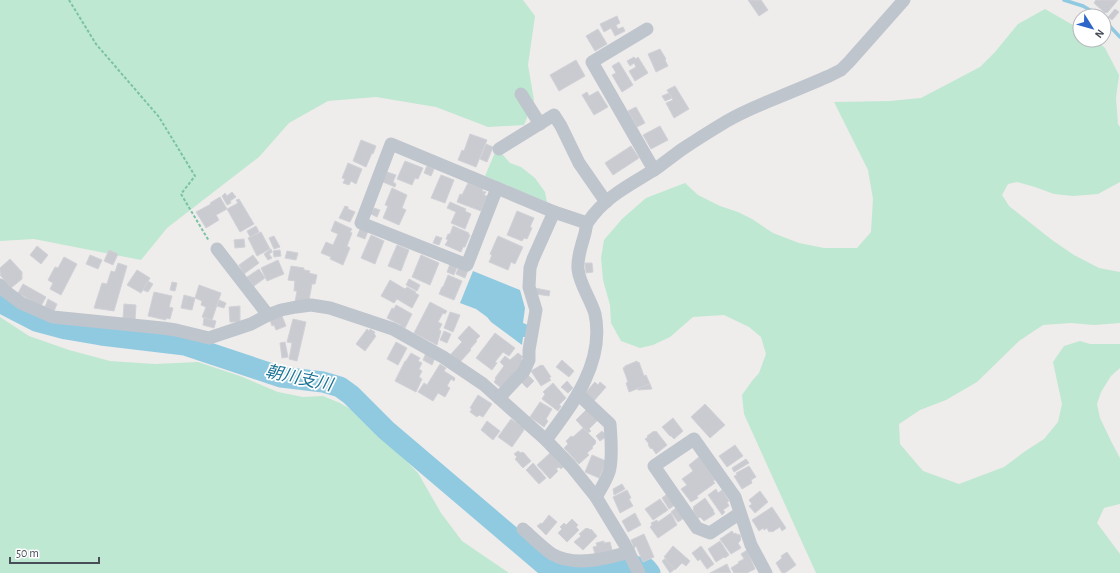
<svg xmlns="http://www.w3.org/2000/svg" width="1120" height="573" font-family="'Alegreya Sans','Noto Sans JP',sans-serif">
	<style>
		.green { fill: #bee8d1 }
		.water { fill: #90cae1 }
		.lines { fill: none; stroke-linecap: round; stroke-linejoin: round }
		.stream { stroke: #90cae1; stroke-width: 3.5 }
		.river { stroke: #90cae1; stroke-width: 21 }
		.building { fill: #cacbd0; stroke: #d1d2d7 }
		.path { stroke: #7ac2a4; stroke-width: 2; stroke-dasharray: 3 2; stroke-linecap: butt }
		.minor { stroke: #bfc5cd; stroke-width: 13 }
		.labels { text-anchor: middle; dominant-baseline: central; stroke-width: 3.5; stroke-linejoin: round; paint-order: stroke }
		.water-label { font-size: 17px; font-style: italic; fill: #1b7395; stroke: #fff }
	</style>
	<rect width="100%" height="100%" fill="#efecec"/>
	<g class="green">
		<polygon points="0,0 523,0 535,16 528,65 534,100 524,125 488,127 436,107 376,97 328,101 289,123 259,157 167,228 141,260 34,239 0,241"/>
		<polygon points="1045,9 1080,29 1080,40 1096,40 1105,48 1119,75 1116,98 1118,124 1120,127 1120,182 1098,194 1073,196 1054,194 1035,187 1017,182 1008,184 1002,195 1009,206 1052,240 1074,255 1099,268 1120,272 1120,323 1094,325 1071,323 1043,325 1019,341 977,382 946,400 920,410 899,424 900,444 923,471 959,484 1004,467 1024,452 1044,439 1058,422 1062,404 1053,362 1064,346 1080,341 1090,344 1120,344 1120,368 1111,376 1101,392 1097,404 1100,418 1112,443 1120,458 1120,504 1104,508 1097,523 1120,554 1120,573 816,573 744,414 742,395 752,381 759,373 766,354 761,337 749,327 724,315 693,317 670,337 653,345 640,348 621,341 611,323 610,305 603,280 601,258 604,240 622,219 646,198 685,183 698,195 720,206 738,212 752,219 773,233 799,243 824,248 857,248 871,232 873,199 868,170 834,102 890,101 921,98 980,67 995,52 1018,24"/>
		<polygon points="497,148 510,163 521,167 535,178 545,192 547,202 485,176"/>
		<polygon points="0,317 29,336 69,350 110,361 155,364 198,362 240,376 278,392 303,397 323,396 340,403 362,416 418,473 441,513 462,541 509,573 0,573"/>
	</g>
	<polygon class="water" points="473,271 520,290 525,308 523,323 528,325 526,337 523,337 522,345 491,322 487,317 476,309 460,303"/>
	<g class="lines">
		<g class="stream">
			<polyline points="1064,0 1083,6 1100,16"/>
			<polyline points="1104,20 1120,37"/>
		</g>
		<g class="river">
			<polyline points="0,300 5,305 36,321 66,329 101,335 185,345 281,377 323,382 340,387 351,395 386,430 553,572 564,573"/>
			<polyline points="575,573 614,563 646,568 650,573"/>
		</g>
	</g>
	<g class="building">
		<polygon points="748,0 761,0 768,10 759,16"/>
		<polygon points="1096,0 1118,0 1107,13 1106,12 1105,13 1094,3"/>
		<polygon points="1115,9 1119,12 1112,20 1108,17"/>
		<polygon points="617,16 620,23 616,25 618,29 623,27 625,31 615,36 611,28 604,32 600,24"/>
		<polygon points="598,29 607,44 595,51 586,36"/>
		<polygon points="660,49 666,59 665,60 668,66 656,72 648,54"/>
		<polygon points="634,57 636,59 638,57 648,73 635,81 629,71 636,67 634,63 630,66 627,61"/>
		<polygon points="576,60 585,76 559,91 550,75"/>
		<polygon points="619,62 633,85 622,92 612,75 616,73 612,66"/>
		<polygon points="675,86 689,109 674,118 666,103 673,100 667,90"/>
		<polygon points="598,91 608,107 594,115 582,95 587,92 589,96"/>
		<polygon points="669,93 672,98 665,101 662,96"/>
		<polygon points="636,107 645,123 637,127 628,111"/>
		<polygon points="660,126 668,140 651,149 643,135"/>
		<polygon points="470,134 487,140 476,167 458,160 462,150 464,151"/>
		<polygon points="361,140 376,146 373,154 372,153 366,167 353,161"/>
		<polygon points="486,144 493,147 487,162 480,159"/>
		<polygon points="631,146 639,158 613,175 605,163"/>
		<polygon points="405,161 423,168 418,179 415,178 412,185 397,179"/>
		<polygon points="348,163 362,169 356,184 351,181 349,185 343,183 345,179 342,178"/>
		<polygon points="427,166 434,169 431,176 424,173"/>
		<polygon points="387,172 396,175 393,182 396,184 395,187 383,182"/>
		<polygon points="441,175 454,180 445,203 431,198"/>
		<polygon points="468,183 483,189 482,191 486,192 484,195 487,196 481,211 457,202 460,194 462,195"/>
		<polygon points="392,188 407,195 402,208 406,210 399,225 383,218 388,206 385,205"/>
		<polygon points="232,192 236,197 230,201 231,203 227,205 222,196 225,193 227,196"/>
		<polygon points="220,197 227,209 216,215 219,220 206,228 196,212 211,204 210,203"/>
		<polygon points="239,199 254,224 240,232 227,209 238,203 236,200"/>
		<polygon points="450,202 466,209 465,211 471,214 465,229 451,223 456,212 447,208"/>
		<polygon points="345,206 348,207 348,209 355,212 350,222 339,218"/>
		<polygon points="374,208 380,210 377,217 371,214"/>
		<polygon points="517,211 534,218 530,227 532,228 527,239 524,238 522,241 507,235"/>
		<polygon points="335,221 352,229 350,232 352,233 347,246 350,248 343,265 330,259 331,257 321,253 326,242 333,245 338,234 331,231"/>
		<polygon points="256,226 259,232 250,237 247,231"/>
		<polygon points="453,226 469,233 468,234 470,235 465,247 463,247 461,252 445,245 448,240 446,239 448,234 450,234"/>
		<polygon points="361,227 368,231 365,239 357,236"/>
		<polygon points="261,232 270,249 257,256 248,238"/>
		<polygon points="371,235 384,241 375,264 361,258"/>
		<polygon points="274,236 280,247 274,249 269,238"/>
		<polygon points="436,236 442,238 439,245 433,243"/>
		<polygon points="498,236 523,247 515,264 511,262 508,270 489,262 492,255 490,254"/>
		<polygon points="244,239 245,247 235,248 234,240"/>
		<polygon points="397,245 409,250 401,271 388,266"/>
		<polygon points="37,246 48,255 41,264 30,255"/>
		<polygon points="271,249 272,252 269,254 272,258 268,260 264,254"/>
		<polygon points="109,250 118,254 113,265 104,261"/>
		<polygon points="280,250 281,256 274,257 273,251"/>
		<polygon points="287,251 298,253 296,260 285,258"/>
		<polygon points="90,255 102,260 98,269 86,264"/>
		<polygon points="253,255 259,263 244,274 239,265"/>
		<polygon points="421,255 439,263 430,285 412,277"/>
		<polygon points="64,257 77,264 61,295 50,289 53,283 48,280 55,267 58,268"/>
		<polygon points="10,259 22,272 22,279 11,288 0,275 1,273 0,272 0,268"/>
		<polygon points="278,260 284,274 267,281 261,268"/>
		<polygon points="118,263 127,266 114,311 94,308 102,283 107,284 111,271 115,272"/>
		<polygon points="585,263 592,263 593,272 586,273"/>
		<polygon points="450,264 457,267 454,275 447,272"/>
		<polygon points="291,266 304,268 304,270 310,271 309,273 317,275 315,284 312,284 309,300 295,302 297,291 294,291 295,281 288,280"/>
		<polygon points="459,266 468,270 465,278 456,274"/>
		<polygon points="259,269 265,278 254,286 247,277"/>
		<polygon points="137,270 150,278 141,293 127,285"/>
		<polygon points="448,275 462,281 454,300 439,294 442,287 443,287"/>
		<polygon points="409,279 420,285 417,291 406,285"/>
		<polygon points="390,280 405,289 407,287 416,292 415,293 419,295 412,308 397,299 394,303 381,296"/>
		<polygon points="148,281 153,284 148,292 143,290"/>
		<polygon points="172,282 177,283 175,291 170,290"/>
		<polygon points="23,284 46,297 41,306 18,293"/>
		<polygon points="199,285 221,293 212,320 202,317 206,307 201,305 202,301 195,298"/>
		<polygon points="535,288 550,291 549,296 536,294"/>
		<polygon points="154,292 172,296 169,307 173,308 170,319 166,318 166,320 148,316"/>
		<polygon points="184,295 195,298 192,310 181,308"/>
		<polygon points="48,299 57,304 54,311 45,307"/>
		<polygon points="219,300 226,303 224,308 217,306"/>
		<polygon points="430,302 447,311 445,314 443,313 438,322 442,324 439,330 441,331 437,345 414,333"/>
		<polygon points="124,304 136,305 135,320 123,319"/>
		<polygon points="396,305 412,314 405,328 400,326 401,325 387,318 392,308 394,309"/>
		<polygon points="240,306 240,322 230,322 229,307"/>
		<polygon points="450,312 460,315 453,332 444,328"/>
		<polygon points="282,316 286,326 276,330 274,325 272,326 270,320"/>
		<polygon points="204,318 216,321 214,328 203,325"/>
		<polygon points="293,319 306,322 297,361 289,359 292,343 287,342"/>
		<polygon points="469,326 480,336 476,340 477,341 470,349 471,350 460,362 451,354 462,342 458,338"/>
		<polygon points="367,329 369,331 370,329 375,332 374,334 376,336 365,351 356,344"/>
		<polygon points="444,331 451,334 447,343 440,340"/>
		<polygon points="495,333 515,348 509,356 503,352 495,362 497,363 492,370 476,358"/>
		<polygon points="285,342 288,357 282,358 280,343"/>
		<polygon points="396,342 407,348 398,365 387,359"/>
		<polygon points="411,353 420,358 418,361 422,363 419,369 422,371 419,377 422,379 416,392 395,381 405,361 406,361"/>
		<polygon points="426,353 435,358 432,365 423,360"/>
		<polygon points="518,353 523,357 521,359 524,361 501,388 494,382 496,379 495,378 504,366 500,362 505,356 510,360"/>
		<polygon points="562,360 574,371 569,377 556,367"/>
		<polygon points="637,361 638,363 639,362 644,376 646,375 650,384 629,392 626,383 628,382 623,368 625,367 625,366"/>
		<polygon points="440,364 446,368 444,371 455,378 454,381 451,379 447,386 450,388 445,397 438,393 433,401 418,392 424,383 427,385"/>
		<polygon points="541,365 542,366 543,365 551,377 549,378 551,380 541,386 531,371"/>
		<polygon points="526,373 534,381 527,388 521,382"/>
		<polygon points="567,381 573,388 568,393 561,387"/>
		<polygon points="595,382 598,385 600,382 606,387 593,402 584,394"/>
		<polygon points="553,383 566,398 559,405 561,406 558,411 542,399 545,394 543,392"/>
		<polygon points="650,384 652,389 638,390 638,388"/>
		<polygon points="478,395 492,404 483,417 479,415 477,417 470,412 472,409 470,408"/>
		<polygon points="540,402 552,409 546,419 548,421 544,427 530,417"/>
		<polygon points="705,404 725,425 710,438 691,417"/>
		<polygon points="587,409 599,419 589,429 591,431 588,433 576,420"/>
		<polygon points="673,418 683,431 674,439 671,436 670,436 662,427"/>
		<polygon points="511,419 524,428 523,429 524,430 512,447 498,437"/>
		<polygon points="487,421 500,431 493,440 481,430"/>
		<polygon points="583,428 596,441 595,442 596,443 592,447 593,448 587,453 589,455 579,464 564,448 568,444 566,441 571,436 573,437"/>
		<polygon points="602,431 607,436 600,441 596,436"/>
		<polygon points="654,431 655,432 656,431 667,445 656,454 652,448 651,449 648,445 649,444 645,439 648,437 647,436"/>
		<polygon points="735,445 743,456 727,467 719,456"/>
		<polygon points="518,451 521,453 523,452 531,461 523,468 515,459 517,457 514,454"/>
		<polygon points="550,453 563,467 561,469 559,467 556,469 558,471 550,479 537,465"/>
		<polygon points="592,455 606,461 599,478 585,472"/>
		<polygon points="699,457 715,480 713,481 715,483 697,496 698,498 691,502 681,489 687,485 682,479 693,471 689,465"/>
		<polygon points="746,459 749,463 734,472 732,468"/>
		<polygon points="533,463 546,478 539,484 526,470"/>
		<polygon points="749,466 756,477 751,480 752,483 742,489 734,476 737,475 736,473"/>
		<polygon points="622,484 625,489 614,495 613,489"/>
		<polygon points="716,489 718,493 722,490 729,501 727,502 729,506 723,510 725,512 722,515 708,495"/>
		<polygon points="627,490 631,498 629,499 633,506 620,513 613,497"/>
		<polygon points="760,491 768,502 755,513 749,506 752,504 749,500"/>
		<polygon points="667,494 675,505 669,509 662,498"/>
		<polygon points="705,498 714,511 713,511 715,514 704,521 700,517 698,518 693,510 694,509 693,507"/>
		<polygon points="660,499 668,510 653,520 645,509"/>
		<polygon points="677,507 684,518 678,522 671,512"/>
		<polygon points="772,507 786,528 782,531 780,527 772,532 771,531 769,532 767,528 764,530 763,528 759,531 752,520"/>
		<polygon points="635,513 641,525 628,532 622,521"/>
		<polygon points="671,513 677,525 658,538 650,527 652,525 651,523 657,520 658,522"/>
		<polygon points="549,515 557,522 546,535 537,526 541,523 542,524"/>
		<polygon points="572,519 578,525 576,527 579,530 567,542 558,533 562,529 560,527 564,523 566,525"/>
		<polygon points="586,528 587,529 588,528 590,530 591,529 597,536 583,550 574,542 581,536 579,534"/>
		<polygon points="732,531 734,534 736,533 737,535 739,534 741,537 740,538 741,540 738,543 741,548 731,554 720,539"/>
		<polygon points="644,534 654,557 643,562 636,546 634,548 631,540"/>
		<polygon points="604,541 604,543 610,542 612,550 595,554 593,547 597,546 596,543"/>
		<polygon points="720,541 729,555 725,558 724,557 716,562 708,549"/>
		<polygon points="673,546 690,561 686,566 682,563 675,570 666,561 667,559 664,557"/>
		<polygon points="701,546 714,564 707,569 700,559 698,561 692,553"/>
		<polygon points="747,550 755,569 747,573 734,573 731,568 739,563 738,562 744,559 741,554"/>
		<polygon points="787,552 796,565 785,573 782,573 776,563 782,558 781,556"/>
		<polygon points="666,558 667,559 666,561 675,569 670,573 662,561"/>
		<polygon points="727,564 731,573 710,573"/>
	</g>
	<g class="lines">
		<polyline class="path" points="69,0 96,44 159,117 195,176 181,194 209,241"/>
		<g class="minor">
			<polyline points="647,29 592,62 654,170"/>
			<polyline points="521,94 540,124"/>
			<polygon points="391,144 497,188 467,265 361,223"/>
			<polyline points="499,149 554,115 561,126 579,163 606,202"/>
			<polyline points="497,188 554,212 587,223"/>
			<polyline points="217,249 268,315"/>
			<polyline points="0,285 5,291 21,303 53,317 162,328 176,330 209,338 251,324 268,315 281,310 296,307 311,305 330,308 393,329 443,357 483,384 546,440 571,466 596,497 624,543 639,573"/>
			<path d="M578 394 610 424C611 437 613 459 609 472 606 481 601 489 596 497"/>
			<polyline points="499,398 524,371 529,360 529,350 536,310 529,287 530,268 533,259 554,212"/>
			<path d="M546 440C573 404 605 362 595 314 591 300 579 283 578 269 577 256 582 245 585 233 586 229 586 225 588 222 605 196 632 184 657 168 665 162 673 156 681 150 696 140 712 130 727 121 744 111 762 104 779 97 796 90 813 83 829 76L841 70 849 62 904 0"/>
			<polyline points="740,513 710,533 697,528 654,466 694,439 735,497 751,545 766,573"/>
			<path d="M523 529C532 537 542 547 552 554 574 567 605 559 629 552"/>
		</g>
	</g>
	<g class="labels">
		<g class="water-label">
			<text transform="translate(299 378) rotate(12)">朝川支川</text>
		</g>
	</g>
	<g transform="translate(1092 28) rotate(127)"><circle r="19" fill="#ffffff" stroke="#b5b8bc"/>
	<path d="M0-3L7 15L0 10L-7 15Z" fill="#2c66c8"/>
	<text y="-6" font-size="11" font-weight="bold" text-anchor="middle" fill="#474e57">N</text>
	</g>
	<path d="M10 557v6h89v-6" fill="none" stroke="#474e57" stroke-width="2"/>
	<text x="16" y="557" font-size="12" fill="#474e57" stroke="#ffffff" stroke-width="3" paint-order="stroke">50 m</text>
</svg>
